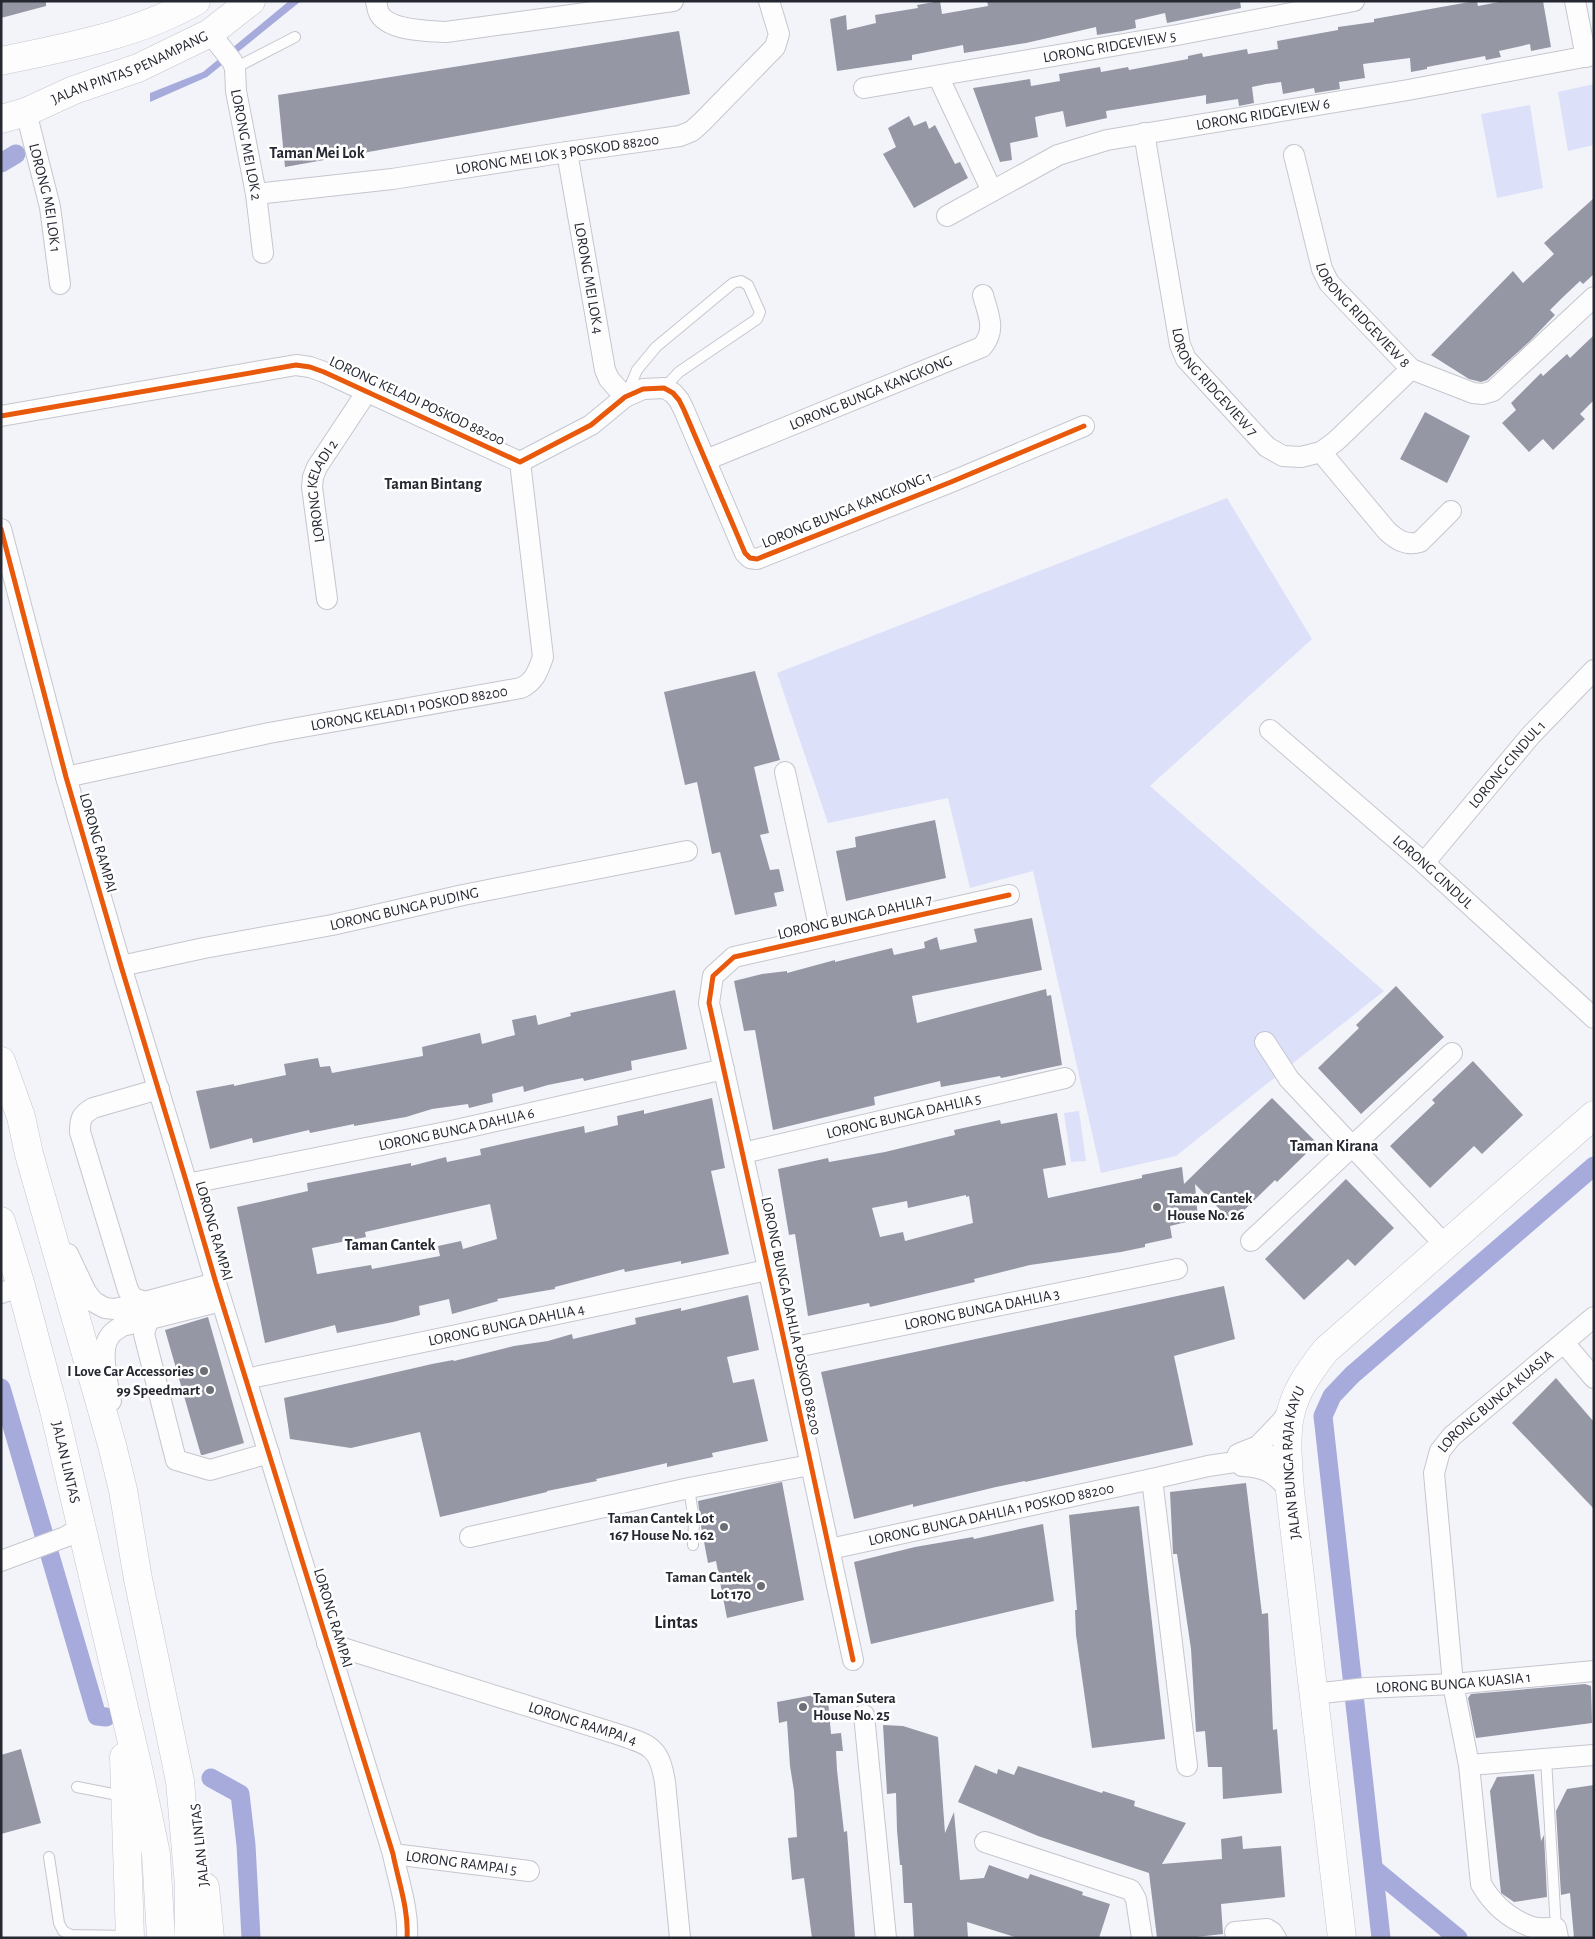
<svg xmlns="http://www.w3.org/2000/svg" width="1595" height="1939" font-family="'Alegreya Sans',sans-serif">
	<style>
		.green { fill: #dde0f9 }
		.water { fill: #a7abdc }
		.lines { fill: none; stroke-linecap: round; stroke-linejoin: round }
		.canal { stroke: #a7abdc; stroke-width: 19 }
		.building { fill: #9697a5; fill-rule: evenodd }
		.lane-casing { stroke: #c5c6ce; stroke-width: 12 }
		.street-casing { stroke: #c5c6ce; stroke-width: 22 }
		.secondary-casing { stroke: #c5c6ce; stroke-width: 29 }
		.primary-casing { stroke: #c5c6ce; stroke-width: 29 }
		.highway-casing { stroke: #c5c6ce; stroke-width: 29 }
		.lane { stroke: #fdfdfe; stroke-width: 10 }
		.street { stroke: #fdfdfe; stroke-width: 20 }
		.secondary { stroke: #fdfdfe; stroke-width: 28 }
		.primary { stroke: #fdfdfe; stroke-width: 28 }
		.highway { stroke: #fdfdfe; stroke-width: 28 }
		.cycleway-casing { stroke: #fff; stroke-width: 8 }
		.cycleway { stroke: #e8590c; stroke-width: 5 }
		.poi-dot { fill: #6d6f77; stroke: #fff; stroke-width: 2 }
		.labels { text-anchor: middle; dominant-baseline: central; stroke-width: 5; stroke-linejoin: round; paint-order: stroke }
		.street-label { font-size: 15px; fill: #252731; stroke: #fff }
		.poi-label { font-size: 15px; font-weight: bold; fill: #252731; stroke: #fff; text-anchor: end }
		.neighbourhood-label { font-size: 16px; font-weight: bold; fill: #252731; stroke: #fff }
		.quarter-label { font-size: 18px; font-weight: bold; fill: #252731; stroke: #fff }
	</style>
	<rect width="100%" height="100%" fill="#f3f4fa"/>
	<g class="green">
		<polygon points="1594,84 1594,145 1568,151 1558,92"/>
		<polygon points="1530,105 1543,188 1497,198 1481,114"/>
		<polygon points="1227,498 1312,639 1150,786 1384,991 1176,1156 1101,1173 1033,871 970,888 948,798 828,823 777,673"/>
		<polygon points="1079,1111 1086,1161 1071,1162 1064,1113"/>
	</g>
	<polygon class="water" points="289,1 301,1 207,77 150,102 150,93 203,72"/>
	<g class="lines">
		<g class="canal">
			<polyline points="1,163 16,154"/>
			<polyline points="1,1388 97,1716 106,1717"/>
			<polyline points="211,1778 240,1794 246,1845 251,1938"/>
			<polyline points="1374,1869 1458,1938"/>
			<polyline points="1381,1938 1323,1416 1332,1396 1352,1375 1594,1166"/>
		</g>
	</g>
	<g class="building">
		<polygon points="1,1 46,1 46,6 1,18"/>
		<polygon points="940,1 942,14 988,6 987,1 1240,1 1241,8 1167,23 1165,13 1135,20 1136,28 1122,31 1097,35 1096,27 1026,43 964,53 963,45 912,55 912,60 837,71 830,19 846,15 847,30 876,23 875,15 918,8 917,5"/>
		<polygon points="1475,1 1477,1 1478,6 1504,1 1543,1 1551,47 1531,51 1530,44 1499,51 1501,57 1486,60 1485,56 1427,67 1427,69 1411,72 1410,58 1363,64 1365,78 1339,82 1340,89 1315,93 1314,88 1283,94 1281,82 1266,84 1252,87 1254,103 1239,106 1238,99 1206,104 1206,95 1106,111 1107,118 1066,127 1063,111 1048,114 1035,117 1038,137 1010,143 1012,160 1000,162 973,88 1030,79 1031,86 1060,81 1059,74 1100,67 1101,72 1128,67 1129,70 1188,59 1188,56 1202,53 1203,57 1247,49 1248,54 1278,49 1277,41 1338,30 1338,27 1374,22 1374,19"/>
		<polygon points="679,31 690,94 285,167 278,95"/>
		<polygon points="909,116 914,126 926,121 929,129 935,125 955,164 960,162 968,178 914,208 883,154 896,147 888,128"/>
		<polygon points="1594,198 1594,274 1583,284 1580,281 1561,299 1550,310 1555,315 1530,341 1487,380 1481,382 1469,379 1431,355 1513,271 1523,283 1554,254 1544,243"/>
		<polygon points="1594,335 1594,400 1580,414 1585,419 1553,450 1543,439 1529,452 1502,423 1516,410 1511,403 1541,373 1543,376 1567,354 1570,358"/>
		<polygon points="1425,412 1470,436 1447,483 1400,459"/>
		<polygon points="755,671 780,760 754,767 769,833 760,835 770,870 779,869 784,891 774,893 777,906 735,915 720,852 712,854 697,782 685,785 664,692"/>
		<polygon points="935,820 946,878 846,901 836,851 856,847 855,837"/>
		<polygon points="1032,918 1042,970 912,996 917,1023 1046,989 1047,996 1051,995 1062,1065 1001,1078 1000,1076 941,1087 940,1081 874,1097 875,1105 773,1130 755,1030 744,1031 734,981 762,974 787,971 787,973 835,960 835,962 892,948 894,955 925,948 924,942 937,937 940,950 977,942 974,929"/>
		<polygon points="1396,986 1444,1037 1361,1114 1318,1068 1359,1028 1356,1025"/>
		<polygon points="675,990 687,1049 631,1061 632,1070 584,1081 583,1078 548,1085 524,1092 523,1086 492,1094 493,1102 469,1108 468,1104 432,1109 406,1117 354,1126 354,1124 310,1133 309,1130 253,1143 252,1138 210,1149 196,1091 234,1084 234,1086 286,1075 284,1064 306,1060 318,1058 320,1067 330,1066 332,1073 423,1056 422,1047 480,1033 482,1044 515,1035 512,1020 536,1015 538,1025 571,1016 570,1013"/>
		<polygon points="1473,1061 1523,1115 1482,1154 1474,1146 1430,1188 1390,1146 1435,1103 1432,1100"/>
		<path d="M712 1098 725 1168 711 1171 729 1254 681 1264V1261L625 1272 624 1269 555 1287V1289L497 1299 498 1301 452 1314 449 1299 419 1306 420 1315 393 1322 337 1333 335 1325 265 1343 237 1207 308 1191 307 1183 411 1163V1166L446 1157 447 1162 481 1155 480 1149 584 1126 585 1133 618 1125 617 1116 644 1110V1114ZM490 1204 497 1239 463 1249 461 1241 438 1246 440 1256 372 1269 371 1265 317 1274 312 1248 366 1237 365 1232Z"/>
		<path d="M1272 1098 1317 1143 1277 1182 1275 1180 1232 1222 1195 1184 1198 1219 1170 1226 1172 1238 1145 1244V1247L1121 1252 1030 1265 974 1279 975 1282 870 1307 869 1303 808 1316 795 1234 789 1235 778 1169 828 1158 829 1162 885 1152 955 1135 954 1130 1000 1120 1001 1124 1057 1113 1066 1165 1043 1169 1048 1198 1142 1178V1175L1182 1167 1184 1184ZM966 1195V1197L969 1196 973 1223 905 1241 903 1232 880 1237 872 1208 907 1201 908 1208Z"/>
		<polygon points="1346,1179 1394,1228 1355,1266 1348,1259 1304,1300 1265,1259"/>
		<polygon points="1224,1286 1235,1339 1174,1356 1193,1445 1025,1482 1025,1481 996,1487 913,1507 913,1504 854,1519 821,1372"/>
		<polygon points="748,1295 759,1350 727,1357 733,1383 754,1379 768,1441 712,1453 713,1457 667,1467 667,1463 632,1471 596,1479 597,1481 547,1491 547,1492 440,1517 420,1432 351,1448 290,1439 284,1398 432,1364 453,1360 454,1361 514,1346 548,1341 572,1334 573,1339 636,1324 635,1318 681,1308 681,1311"/>
		<polygon points="208,1317 244,1443 203,1455 201,1455 165,1330"/>
		<polygon points="1556,1378 1594,1422 1594,1509 1512,1423"/>
		<polygon points="782,1482 804,1600 727,1618 716,1561 708,1563 701,1526 698,1501"/>
		<polygon points="1246,1483 1262,1614 1268,1613 1273,1730 1277,1729 1282,1793 1223,1799 1222,1767 1208,1767 1205,1731 1196,1732 1191,1649 1177,1554 1173,1554 1170,1492"/>
		<polygon points="1139,1506 1165,1739 1092,1748 1076,1635 1075,1610 1077,1610 1069,1515"/>
		<polygon points="1043,1524 1054,1601 871,1644 854,1562 915,1547 973,1537 974,1539"/>
		<polygon points="1585,1684 1591,1686 1592,1723 1476,1738 1468,1698 1471,1694"/>
		<polygon points="814,1695 828,1700 831,1734 841,1733 843,1751 836,1751 837,1770 844,1832 847,1831 855,1938 812,1938 804,1878 792,1880 788,1838 797,1837 794,1791 790,1766 787,1721 779,1723 777,1702"/>
		<polygon points="883,1725 903,1726 938,1737 945,1833 954,1812 960,1880 984,1878 989,1865 1028,1879 1030,1874 1083,1892 1082,1895 1110,1904 1099,1938 1018,1938 967,1922 968,1938 914,1938 912,1903 904,1903 902,1865 900,1865 897,1830 896,1793 887,1794"/>
		<polygon points="21,1749 41,1823 1,1834 1,1755"/>
		<polygon points="975,1765 997,1774 998,1769 1014,1775 1018,1766 1102,1793 1103,1791 1135,1801 1134,1806 1186,1823 1162,1864 1222,1859 1221,1839 1242,1836 1243,1849 1281,1846 1285,1897 1221,1904 1223,1934 1187,1938 1157,1938 1149,1873 1038,1836 958,1802"/>
		<polygon points="1534,1774 1541,1841 1544,1835 1547,1897 1514,1902 1501,1893 1490,1791 1497,1777"/>
		<polygon points="1594,1785 1594,1938 1574,1938 1570,1893 1561,1895 1556,1811 1567,1789"/>
	</g>
	<g class="lines">
		<defs>
			<g id="lane">
				<polyline points="235,68 295,37"/>
				<polyline points="626,396 637,370 656,347 733,283 741,281 748,285 760,312 757,319 679,372 664,388"/>
				<polyline points="689,1488 694,1521 693,1545"/>
				<polyline points="1546,1759 1556,1928"/>
				<polyline points="77,1787 123,1796"/>
				<polyline points="49,1857 59,1923 63,1931 71,1935 129,1936"/>
			</g>
			<g id="street">
				<path d="M376 1C377 5 377 9 379 13 388 31 428 31 446 32L673 1"/>
				<polyline points="1575,1 1586,57"/>
				<path id="s1" d="M210 33 232 61 235 68 236 91 256 194 263 253"/>
				<polyline points="938,76 992,191"/>
				<path id="s2" d="M864 88 1177 35 1354 1"/>
				<path id="s3" d="M26 112 50 207 60 284"/>
				<path id="s4" d="M1144 133 1180 345 1186 359 1267 447 1283 456 1301 457 1321 452 1336 441 1411 369"/>
				<path id="s5" d="M567 152 605 370 609 379 625 397"/>
				<path id="s6" d="M1294 155 1322 269 1329 283 1411 369 1473 393 1483 394 1493 391 1594 297"/>
				<path id="s7" d="M256 194 392 179 567 152 680 136 692 131 702 122 775 47 779 34 769 1"/>
				<path id="s8" d="M947 216 1058 155 1107 140 1408 90 1594 55"/>
				<polyline points="1,416 296,365 310,367 324,372 520,462 591,425 625,397 643,389 664,388 673,393 679,400 684,410 745,553 750,558 757,559 951,482 1084,426"/>
				<path d="M1321 452 1387 531C1397 540 1406 546 1420 542L1451 511"/>
				<path id="s9" d="M706 460 982 347C997 329 988 315 983 295"/>
				<path d="M1 529 66 777 121 966 187 1184 216 1283 393 1854C398 1880 409 1910 407 1938"/>
				<path id="s10" d="M327 599 312 487 313 477 317 467 366 393"/>
				<path id="s11" d="M1270 730 1424 863 1594 1018"/>
				<polyline points="785,772 821,936"/>
				<path id="s12" d="M66 777 269 733 521 688C535 681 538 671 543 657L520 462"/>
				<path id="s13" d="M1424 863 1531 735 1594 670"/>
				<path id="s14" d="M121 966 204 948 332 925 463 895 687 851"/>
				<polyline points="1265,1042 1289,1079 1445,1245"/>
				<path id="s15" d="M743 1153 1065 1078"/>
				<path id="s16" d="M187 1184 456 1130 724 1069"/>
				<polyline points="1251,1241 1452,1053"/>
				<polyline points="68,1254 86,1292 94,1302 105,1308 115,1309 145,1302 216,1283"/>
				<polyline points="1,1293 21,1286"/>
				<path d="M145 1302 133 1298 128 1290 80 1132C80 1119 81 1115 93 1108L159 1089"/>
				<polyline points="148,1320 144,1334 176,1460 210,1470 269,1453"/>
				<polyline points="1564,1343 1594,1378"/>
				<path id="s17" d="M786 1349 1177 1269"/>
				<path id="s18" d="M246 1379 768 1270"/>
				<path d="M111 1401C108 1386 99 1349 110 1336 112 1332 118 1329 122 1326L221 1301"/>
				<polyline points="1238,1454 1258,1446 1282,1421 1289,1411"/>
				<path d="M1242 1466C1266 1467 1275 1473 1290 1491"/>
				<polyline points="1152,1479 1187,1766"/>
				<polyline points="470,1537 689,1488 810,1465"/>
				<path id="s19" d="M830 1549 1152 1479 1208 1466 1287 1454"/>
				<polyline points="1,1561 65,1537 81,1528"/>
				<path id="s20" d="M327 1643 617 1734C650 1745 659 1746 665 1782L680 1938"/>
				<polyline points="853,1660 786,1349 709,1003 713,976 734,957 1009,895"/>
				<path id="s21" d="M1314 1694 1366 1688 1453 1684 1594 1671"/>
				<polyline points="864,1715 886,1938"/>
				<polyline points="1469,1765 1594,1755"/>
				<polyline points="985,1842 1131,1890 1136,1899 1142,1938"/>
				<path id="s22" d="M393 1854 529 1871"/>
				<polyline points="1235,1932 1267,1929 1272,1932 1276,1938"/>
				<path id="s23" d="M1558 1938 1556 1928C1549 1928 1539 1929 1532 1927 1509 1919 1493 1905 1481 1884L1469 1765 1453 1684 1434 1473 1440 1451 1452 1436 1594 1317"/>
			</g>
			<g id="secondary">
				<path id="s24" d="M1342 1938 1290 1491C1285 1424 1283 1404 1326 1350L1594 1115"/>
			</g>
			<g id="primary">
				<path d="M1 61C67 47 137 35 196 1"/>
				<path id="s25" d="M1 119 26 112 74 90 138 68 210 33 251 1"/>
			</g>
			<g id="highway">
				<polyline points="1,1061 21,1117 29,1154 112,1445 123,1490 138,1579 180,1781 189,1886 189,1938"/>
				<path id="s26" d="M1 1221 21 1286 54 1410 139 1772 156 1854 161 1938"/>
				<polyline points="124,1757 130,1938"/>
				<polyline points="205,1887 210,1938"/>
			</g>
		</defs>
		<use href="#lane" class="lane-casing"/>
		<use href="#street" class="street-casing"/>
		<use href="#secondary" class="secondary-casing"/>
		<use href="#primary" class="primary-casing"/>
		<use href="#highway" class="highway-casing"/>
		<use href="#lane" class="lane"/>
		<use href="#street" class="street"/>
		<use href="#secondary" class="secondary"/>
		<use href="#primary" class="primary"/>
		<use href="#highway" class="highway"/>
		<defs>
			<g id="cycleway">
				<polyline points="1,416 296,365 310,367 324,372 520,462 591,425 625,397 643,389 664,388 673,393 679,400 684,410 745,553 750,558 757,559 951,482 1084,426"/>
				<path d="M1 529 66 777 121 966 187 1184 216 1283 393 1854C398 1880 409 1910 407 1938"/>
				<polyline points="853,1660 786,1349 709,1003 713,976 734,957 1009,895"/>
			</g>
		</defs>
		<use href="#cycleway" class="cycleway-casing"/>
		<use href="#cycleway" class="cycleway"/>
	</g>
	<g class="poi-dot">
		<circle cx="1157" cy="1207" r="5"/>
		<circle cx="204" cy="1371" r="5"/>
		<circle cx="210" cy="1390" r="5"/>
		<circle cx="724" cy="1527" r="5"/>
		<circle cx="761" cy="1586" r="5"/>
		<circle cx="803" cy="1707" r="5"/>
	</g>
	<g class="labels">
		<g class="street-label">
			<text stroke="none"><textPath href="#s2" startOffset="249">LORONG RIDGEVIEW 5</textPath></text>
			<text stroke="none"><textPath href="#s25" startOffset="139">JALAN PINTAS PENAMPANG</textPath></text>
			<text stroke="none"><textPath href="#s8" startOffset="336">LORONG RIDGEVIEW 6</textPath></text>
			<text stroke="none"><textPath href="#s1" startOffset="121">LORONG MEI LOK 2</textPath></text>
			<text stroke="none"><textPath href="#s7" startOffset="304">LORONG MEI LOK 3 POSKOD 88200</textPath></text>
			<text stroke="none"><textPath href="#s3" startOffset="88">LORONG MEI LOK 1</textPath></text>
			<text stroke="none"><textPath href="#s5" startOffset="128">LORONG MEI LOK 4</textPath></text>
			<text stroke="none"><textPath href="#s6" startOffset="179">LORONG RIDGEVIEW 8</textPath></text>
			<text stroke="none"><textPath href="#s4" startOffset="265">LORONG RIDGEVIEW 7</textPath></text>
			<text stroke="none"><textPath href="#s9" startOffset="178">LORONG BUNGA KANGKONG</textPath></text>
			<text transform="translate(417 401) rotate(25)">LORONG KELADI POSKOD 88200</text>
			<text stroke="none"><textPath href="#s10" startOffset="111">LORONG KELADI 2</textPath></text>
			<text transform="translate(847 510) rotate(-22)">LORONG BUNGA KANGKONG 1</text>
			<text stroke="none"><textPath href="#s12" startOffset="350">LORONG KELADI 1 POSKOD 88200</textPath></text>
			<text stroke="none"><textPath href="#s13" startOffset="129">LORONG CINDUL 1</textPath></text>
			<text transform="translate(98 843) rotate(74)">LORONG RAMPAI</text>
			<text stroke="none"><textPath href="#s11" startOffset="216">LORONG CINDUL</textPath></text>
			<text stroke="none"><textPath href="#s14" startOffset="289">LORONG BUNGA PUDING</textPath></text>
			<text transform="translate(855 917) rotate(-13)">LORONG BUNGA DAHLIA 7</text>
			<text stroke="none"><textPath href="#s15" startOffset="165">LORONG BUNGA DAHLIA 5</textPath></text>
			<text stroke="none"><textPath href="#s16" startOffset="275">LORONG BUNGA DAHLIA 6</textPath></text>
			<text transform="translate(214 1231) rotate(74)">LORONG RAMPAI</text>
			<text stroke="none"><textPath href="#s17" startOffset="200">LORONG BUNGA DAHLIA 3</textPath></text>
			<text transform="translate(791 1316) rotate(78)">LORONG BUNGA DAHLIA POSKOD 88200</text>
			<text stroke="none"><textPath href="#s18" startOffset="266">LORONG BUNGA DAHLIA 4</textPath></text>
			<text stroke="none"><textPath href="#s23" startOffset="614">LORONG BUNGA KUASIA</textPath></text>
			<text stroke="none"><textPath href="#s26" startOffset="250">JALAN LINTAS</textPath></text>
			<text stroke="none"><textPath href="#s24" startOffset="479">JALAN BUNGA RAJA KAYU</textPath></text>
			<text stroke="none"><textPath href="#s19" startOffset="165">LORONG BUNGA DAHLIA 1 POSKOD 88200</textPath></text>
			<text transform="translate(333 1618) rotate(73)">LORONG RAMPAI</text>
			<text stroke="none"><textPath href="#s21" startOffset="140">LORONG BUNGA KUASIA 1</textPath></text>
			<text stroke="none"><textPath href="#s20" startOffset="268">LORONG RAMPAI 4</textPath></text>
			<text transform="translate(200 1845) rotate(-96)">JALAN LINTAS</text>
			<text stroke="none"><textPath href="#s22" startOffset="69">LORONG RAMPAI 5</textPath></text>
		</g>
		<g class="poi-label">
			<text x="1167" y="1198" text-anchor="start">Taman Cantek<tspan x="1167" dy="17">House No. 26</tspan></text>
			<text x="194" y="1371">I Love Car Accessories</text>
			<text x="200" y="1390">99 Speedmart</text>
			<text x="714" y="1518">Taman Cantek Lot<tspan x="714" dy="17">167 House No. 162</tspan></text>
			<text x="751" y="1577">Taman Cantek<tspan x="751" dy="17">Lot 170</tspan></text>
			<text x="813" y="1698" text-anchor="start">Taman Sutera<tspan x="813" dy="17">House No. 25</tspan></text>
		</g>
		<g class="neighbourhood-label">
			<text x="317" y="153">Taman Mei Lok</text>
			<text x="433" y="484">Taman Bintang</text>
			<text x="1334" y="1146">Taman Kirana</text>
			<text x="390" y="1245">Taman Cantek</text>
		</g>
		<g class="quarter-label">
			<text x="676" y="1623">Lintas</text>
		</g>
	</g>
	<rect width="1595" height="1939" fill="none" stroke="#252731" stroke-width="5"/>
</svg>
